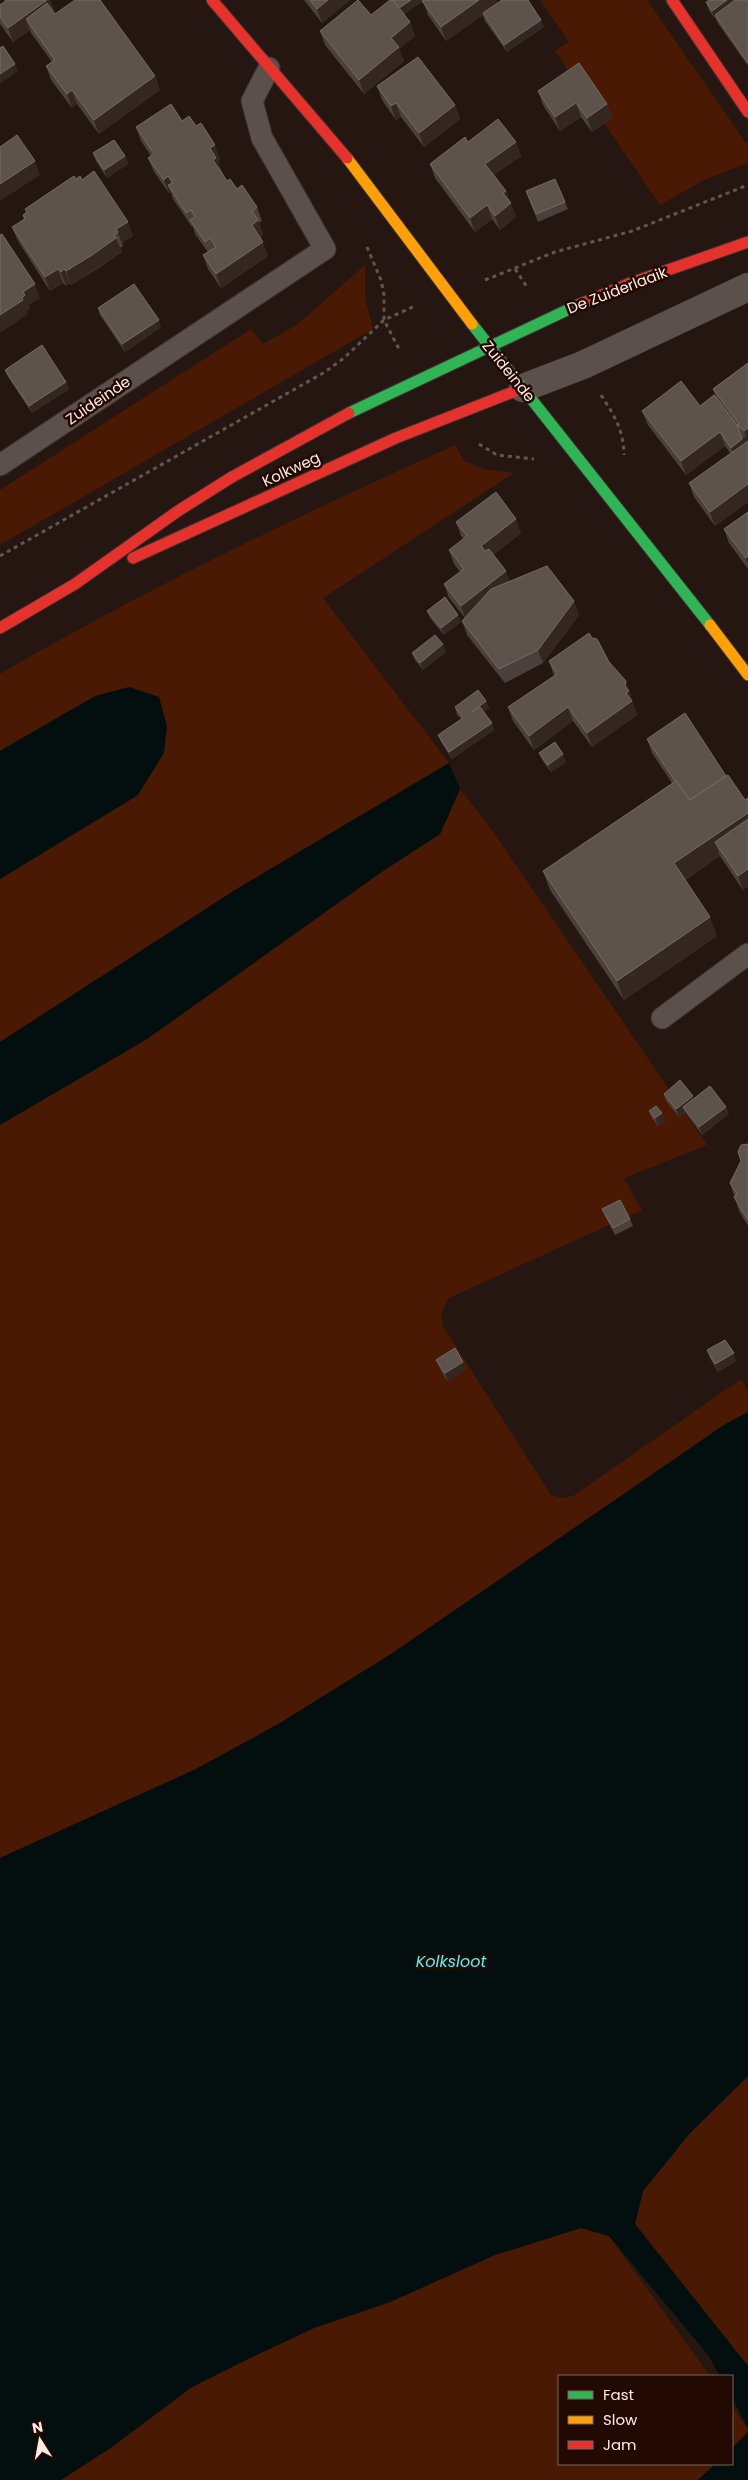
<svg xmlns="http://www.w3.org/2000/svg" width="748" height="2480" font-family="Poppins,sans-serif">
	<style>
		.green { fill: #491904 }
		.water { fill: #030f0f }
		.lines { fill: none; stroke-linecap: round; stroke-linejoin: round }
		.lane-casing { stroke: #3d312e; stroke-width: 23 }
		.street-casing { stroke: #3d312e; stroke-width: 29 }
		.fast-casing { stroke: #3d312e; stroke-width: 13 }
		.slow-casing { stroke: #3d312e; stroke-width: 13 }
		.jam-casing { stroke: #3d312e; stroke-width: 13 }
		.path { stroke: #615652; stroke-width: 3; stroke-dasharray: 4 4; stroke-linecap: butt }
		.lane { stroke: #5c504c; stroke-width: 21 }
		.street { stroke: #5c504c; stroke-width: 28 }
		.fast { stroke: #30b455; stroke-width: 11 }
		.slow { stroke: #ff9f0a; stroke-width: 11 }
		.jam { stroke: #e5322d; stroke-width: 11 }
		.wall { fill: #4b403b }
		.shaded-wall { fill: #342722 }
		.building { fill: #5e524d; stroke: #776a64 }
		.labels { text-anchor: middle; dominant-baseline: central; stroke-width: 5; stroke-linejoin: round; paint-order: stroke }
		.street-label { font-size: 15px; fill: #fdeae3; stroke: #220a03 }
		.water-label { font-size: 16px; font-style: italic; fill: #59eff6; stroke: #220a03 }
	</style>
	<rect width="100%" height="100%" fill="#251611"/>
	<g class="green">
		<polygon points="540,0 647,0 746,143 748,142 748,163 704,180 660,205 555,51 569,42"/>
		<polygon points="365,265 365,298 373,329 0,545 0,490 251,329 263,344 298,324"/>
		<path d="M455 445 464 461 484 469 514 473 323 598 449 763 235 890 0 1042V879L138 795 32 732 0 751V674C147 588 300 515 455 445Z"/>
		<polygon points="460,789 492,830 707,1145 624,1178 642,1210 449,1298 441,1313 443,1326 551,1495 563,1498 573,1496 741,1379 748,1391 748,1412 724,1425 391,1654 280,1723 196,1769 0,1858 0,1125 147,1039 383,871 440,834"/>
		<polygon points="747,2077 748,2078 748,2366 635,2224 643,2191 690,2133"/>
		<polygon points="581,2228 609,2236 710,2376 559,2376 559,2464 715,2464 698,2480 61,2480 112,2447 192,2387 250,2358 314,2328 390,2302 495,2255"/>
		<polygon points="732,2406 748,2429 748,2432 732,2448"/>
	</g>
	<g class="water">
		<polygon points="129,687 159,697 167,726 164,753 138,795 0,879 0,751 95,696"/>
		<polygon points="449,763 460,789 440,834 383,871 147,1039 0,1125 0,1042 235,890"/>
		<polygon points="748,1412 748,2076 690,2133 643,2191 635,2224 748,2366 748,2428 732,2398 732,2376 720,2376 709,2356 609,2236 581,2228 495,2255 390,2302 314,2328 250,2358 192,2387 112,2447 61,2480 0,2480 0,1858 196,1769 280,1723 391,1654 724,1425"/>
		<polygon points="748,2432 748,2480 698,2480 715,2464 732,2464 732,2448"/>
	</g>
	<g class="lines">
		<defs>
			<g id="lane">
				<polyline points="0,465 325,249 262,138 252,101 269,68"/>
				<polyline points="662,1018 748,954"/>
			</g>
			<polyline id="street" points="523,388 583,365 748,287"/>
			<g id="fast">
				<polyline points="472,324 710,625"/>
				<polyline points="349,413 580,304"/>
			</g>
			<g id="slow">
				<polyline points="347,158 472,324"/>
				<polyline points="710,625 748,675"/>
			</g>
			<g id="jam">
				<polyline points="212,0 347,158"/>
				<polyline points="672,0 748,112"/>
				<polyline points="580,304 628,284 748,242"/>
				<polyline points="133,558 396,438 523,388"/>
				<polyline points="0,628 75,584 178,511 232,477 349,413"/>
			</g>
		</defs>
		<use href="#lane" class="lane-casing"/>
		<use href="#street" class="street-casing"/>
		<use href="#fast" class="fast-casing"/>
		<use href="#slow" class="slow-casing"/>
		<use href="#jam" class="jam-casing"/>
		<g class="path">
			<polyline points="367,247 381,280 384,295 384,320 399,349"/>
			<polyline points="515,269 527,287"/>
			<polyline points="485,280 555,252 632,231 748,185"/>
			<path d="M601 395C615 417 623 428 624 455"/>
			<polyline points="479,444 497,455 534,459"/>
			<polyline points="0,556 325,372 344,358 384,320 415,306"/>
		</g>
		<use href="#lane" class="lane"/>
		<use href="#street" class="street"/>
		<use href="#fast" class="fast"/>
		<use href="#slow" class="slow"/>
		<use href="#jam" class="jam"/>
	</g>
	<g class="wall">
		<polygon points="4,0 50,0 55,14 155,76 160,90 99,134 77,104 72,108 51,80 46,66 52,62 31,33 30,30 13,42 0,24 0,5 5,2"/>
		<polygon points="304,0 350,0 322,23"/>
		<polygon points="389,0 496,0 497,3 544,27 507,52 485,21 483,15 446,41 428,15 423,1 404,14 410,22 415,36 399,49 404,61 364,94 325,45 320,31 371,15 389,1"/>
		<polygon points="735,0 748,0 748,66 717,22 715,17 714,18 709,10 706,2"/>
		<polygon points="377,86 455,105 460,119 424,147 401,117 396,120 382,100"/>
		<polygon points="538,91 607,104 612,118 592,132 581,117 560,131 543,105"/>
		<polygon points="182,121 220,159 218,161 222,172 227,181 257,207 262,221 259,223 263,234 260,237 268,256 221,288 208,269 203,255 208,252 195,234 193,226 192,227 173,199 171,192 169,193 154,172 148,158 151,156 141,141 136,127"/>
		<polygon points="468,142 516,142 521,156 494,175 506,191 516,217 500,230 492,219 475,232 435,178 430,164"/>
		<polygon points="93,153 125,156 128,164 107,178 96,161"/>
		<polygon points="76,179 82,180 133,236 122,243 123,246 120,248 122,252 97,269 71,285 70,283 66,286 63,283 50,291 18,241 12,227 24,219 23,215 26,213 25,209"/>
		<polygon points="526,191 565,202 568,209 538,222"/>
		<polygon points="98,308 161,327 125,352 100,315"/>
		<polygon points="748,363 748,502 715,526 694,497 689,483 731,454 725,446 686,475 648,425 642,411 700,406 716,398 713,389"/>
		<polygon points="5,370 66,382 69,389 32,413 8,377"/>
		<polygon points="748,512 748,569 729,543 724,529"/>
		<polygon points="456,522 521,533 493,555 510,581 579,615 543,663 505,683 467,635 462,621 465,618 449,598 444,584 460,572 454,564 449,550 464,539 461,536"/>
		<polygon points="427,611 458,615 461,622 444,635 430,618"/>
		<polygon points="446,652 423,670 415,660 412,653"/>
		<polygon points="549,661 609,662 631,695 631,697 637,715 592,747 573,721 534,750 513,721 508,707 554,676"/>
		<polygon points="486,701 489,708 484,712 494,730 452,759 441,742 438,735 461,719 457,715 455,707"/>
		<polygon points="647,739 726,776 745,800 748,798 748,886 743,890 720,856 685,880 717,936 624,1000 550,890 543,871 672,783 652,753"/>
		<polygon points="539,753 566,762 551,772 542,760"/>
		<polygon points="664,1094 694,1098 729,1114 702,1135 685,1112 679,1117 666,1101"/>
		<polygon points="649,1111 662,1113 665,1121 658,1126 652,1118"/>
		<polygon points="748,1144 748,1226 739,1211 730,1183 741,1161"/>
		<polygon points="602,1209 630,1219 633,1226 615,1235 605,1216"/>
		<polygon points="707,1350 736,1361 718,1372 710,1358"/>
		<polygon points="436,1360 463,1362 466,1369 447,1381 439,1367"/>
	</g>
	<g class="shaded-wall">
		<polygon points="47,0 50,0 54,12 32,28 26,19 30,30 13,42 8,28"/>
		<polygon points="328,0 350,0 322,23 317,9"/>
		<polygon points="411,0 424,0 401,17 398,9"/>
		<polygon points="479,0 496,0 497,5 446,41 441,27"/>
		<polygon points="727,0 735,0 736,3 715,15 715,17 714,18 712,11"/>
		<polygon points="541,20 544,27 507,52 504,45"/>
		<polygon points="410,22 415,36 399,49 404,61 364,94 359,80 391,38"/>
		<polygon points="15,64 18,71 0,84 0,74"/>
		<polygon points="155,76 160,90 99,134 94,120"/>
		<polygon points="72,90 77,104 72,108 67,94"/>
		<polygon points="396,103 401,117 396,120 391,106"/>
		<polygon points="576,103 581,117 560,131 555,117"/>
		<polygon points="607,104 612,118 592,132 587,118"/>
		<polygon points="455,105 460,119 424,147 419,133"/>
		<polygon points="516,142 521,156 490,178 485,164"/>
		<polygon points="215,145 220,159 218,161 222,172 213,160 210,148"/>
		<polygon points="125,156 128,164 107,178 104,170"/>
		<polygon points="35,161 40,175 0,201 0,184"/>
		<polygon points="168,176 174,190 168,185 171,192 169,193 164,180"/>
		<polygon points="506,191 516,217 500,230 495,216 503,193"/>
		<polygon points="487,205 492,219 475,232 470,218"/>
		<polygon points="258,220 263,234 257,239 252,225"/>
		<polygon points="128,222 133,236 122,243 116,229"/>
		<polygon points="116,238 122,252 71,285 66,271"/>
		<polygon points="263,242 268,256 221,288 216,274"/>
		<polygon points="58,269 63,283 50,291 45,277"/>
		<polygon points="64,269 70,283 66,286 61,272"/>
		<polygon points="35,284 40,298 29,305 30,309 27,311 28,314 0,333 0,315 22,298 23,292"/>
		<polygon points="159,320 161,327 125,352 122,344"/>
		<polygon points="66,382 69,389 32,413 29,406"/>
		<polygon points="748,428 748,453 736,461 731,448 746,436 744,431"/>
		<polygon points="720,432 725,446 686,475 681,461"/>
		<polygon points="748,484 748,502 715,526 710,512"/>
		<polygon points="516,519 521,533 486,560 481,546"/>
		<polygon points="748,556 748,565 746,558"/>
		<polygon points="506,571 511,585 466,620 461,606"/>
		<polygon points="574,601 579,615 543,663 538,650"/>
		<polygon points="458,615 461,622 444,635 441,628"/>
		<polygon points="443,644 446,652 423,670 420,663"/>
		<polygon points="626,681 637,715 592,747 587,733 626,693 625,686"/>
		<polygon points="486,701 489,708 475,719 472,712"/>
		<polygon points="568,707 573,721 534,750 529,736"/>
		<polygon points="492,723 494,730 452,759 449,752"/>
		<polygon points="563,754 566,762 551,772 548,765"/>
		<polygon points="748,813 748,837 715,842 720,856 681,882 674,863"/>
		<polygon points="748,869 748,886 743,890 738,876"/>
		<polygon points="710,917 717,936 624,1000 617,981"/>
		<polygon points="693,1096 696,1103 683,1107 685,1112 679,1117 676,1109"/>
		<polygon points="726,1107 729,1114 702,1135 699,1127"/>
		<polygon points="662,1113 665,1121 658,1126 655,1118"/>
		<polygon points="734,1353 736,1361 718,1372 715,1364"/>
		<polygon points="463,1362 466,1369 447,1381 445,1373"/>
	</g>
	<g class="building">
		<polygon points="7,0 47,0 8,28 0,17 0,5"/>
		<polygon points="75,0 100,0 155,76 94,120 72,90 67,94 46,66 55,60 26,19 47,3 55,14"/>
		<polygon points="310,0 328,0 317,9"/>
		<polygon points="358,0 371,15 390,0 393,0 410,22 391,38 399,47 359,80 320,31"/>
		<polygon points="393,0 411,0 399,8"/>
		<polygon points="424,0 479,0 441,27 422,1"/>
		<polygon points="502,0 528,0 541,20 504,45 483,13"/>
		<polygon points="710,0 727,0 712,11 706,2"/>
		<polygon points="735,0 748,0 748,63 715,15"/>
		<polygon points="3,46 15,64 0,74 0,48"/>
		<polygon points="418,57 455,105 419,133 396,103 391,106 377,86"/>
		<polygon points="579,63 607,104 587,118 576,103 555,117 538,91"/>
		<polygon points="171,104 182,121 189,116 196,126 201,123 215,145 210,148 216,158 213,160 227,181 230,179 237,189 242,185 257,207 252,211 258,220 252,225 263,242 216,274 203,255 216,247 210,238 205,242 190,220 195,217 191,210 186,213 168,185 173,183 168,176 164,180 148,158 154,154 136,127"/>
		<polygon points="498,119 516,142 485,164 506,191 503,193 511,203 495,216 487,205 470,218 430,164 465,137 468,142"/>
		<polygon points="17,135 35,161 0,184 0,147"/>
		<polygon points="114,140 125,156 104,170 93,153"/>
		<polygon points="94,171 128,222 116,229 118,232 114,235 116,238 92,255 66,271 64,269 61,272 58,269 45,277 12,227 25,219 23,215 27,212 25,209 74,176 76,179 80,176 82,180"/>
		<polygon points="555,179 565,202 536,214 526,191"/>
		<polygon points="2,234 35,284 23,292 25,295 22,298 23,300 0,315 0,235"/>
		<polygon points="134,284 159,320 122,344 98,308"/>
		<polygon points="42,345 66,382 29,406 5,370"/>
		<polygon points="748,363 748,423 747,423 748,425 748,428 744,431 737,425 739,424 713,389"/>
		<polygon points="681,381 700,406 714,395 737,425 742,439 731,448 720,432 681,461 642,411"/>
		<polygon points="748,441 748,484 710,512 689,483"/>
		<polygon points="496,492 516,519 481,546 485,551 489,549 506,571 461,606 444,584 464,569 449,550 467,536 456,522"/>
		<polygon points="748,512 748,556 746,558 724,529"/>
		<polygon points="547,566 574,601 538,650 499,669 462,621 491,589"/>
		<polygon points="445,597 458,615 441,628 427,611"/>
		<polygon points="589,633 592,638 597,639 609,662 626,681 625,686 629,691 626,693 632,701 587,733 568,707 529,736 508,707 557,674 549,661"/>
		<polygon points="435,635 443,644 420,663 412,653"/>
		<polygon points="478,690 486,701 472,712 480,707 492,723 449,752 438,735 463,718 455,707"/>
		<polygon points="685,713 726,776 690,800 676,781 675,781 647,739"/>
		<polygon points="555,742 563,754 548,765 539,753"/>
		<polygon points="728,775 745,800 748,798 748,813 674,863 710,917 617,981 543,871 676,781 690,800"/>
		<polygon points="748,819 748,869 738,876 715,842"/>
		<polygon points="680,1080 693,1096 676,1109 664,1094"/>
		<polygon points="710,1086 726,1107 699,1127 683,1107"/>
		<polygon points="656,1106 662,1113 655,1118 649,1111"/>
		<polygon points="748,1144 748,1220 734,1197 737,1194 730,1183 741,1161 738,1152 741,1145"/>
		<polygon points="620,1200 630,1219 613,1228 602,1209"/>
		<polygon points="725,1340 734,1353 715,1364 707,1350"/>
		<polygon points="455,1348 463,1362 445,1373 436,1360"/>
	</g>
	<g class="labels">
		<g class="street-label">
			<text transform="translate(617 290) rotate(-21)">De Zuiderlaaik</text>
			<text transform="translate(509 371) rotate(51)">Zuideinde</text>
			<text transform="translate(98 400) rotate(-34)">Zuideinde</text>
			<text transform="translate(291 469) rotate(-25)">Kolkweg</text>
		</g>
		<g class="water-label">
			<text x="451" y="1961">Kolksloot</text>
		</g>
	</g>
	<rect x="558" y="2375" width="175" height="90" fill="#220a03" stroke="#7a645d"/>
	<rect x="568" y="2391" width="25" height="8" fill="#30b455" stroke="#7a645d"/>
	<text x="603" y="2400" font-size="15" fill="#fdeae3">Fast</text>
	<rect x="568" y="2416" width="25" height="8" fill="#ff9f0a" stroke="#7a645d"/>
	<text x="603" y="2425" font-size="15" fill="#fdeae3">Slow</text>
	<rect x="568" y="2441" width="25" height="8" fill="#e5322d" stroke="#7a645d"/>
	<text x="603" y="2450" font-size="15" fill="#fdeae3">Jam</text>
	<g transform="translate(40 2440) rotate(349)" stroke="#220a03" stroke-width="4" paint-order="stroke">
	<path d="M0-4L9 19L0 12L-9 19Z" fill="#fdeae3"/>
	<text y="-8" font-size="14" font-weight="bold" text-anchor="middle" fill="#fdeae3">N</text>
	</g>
</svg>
